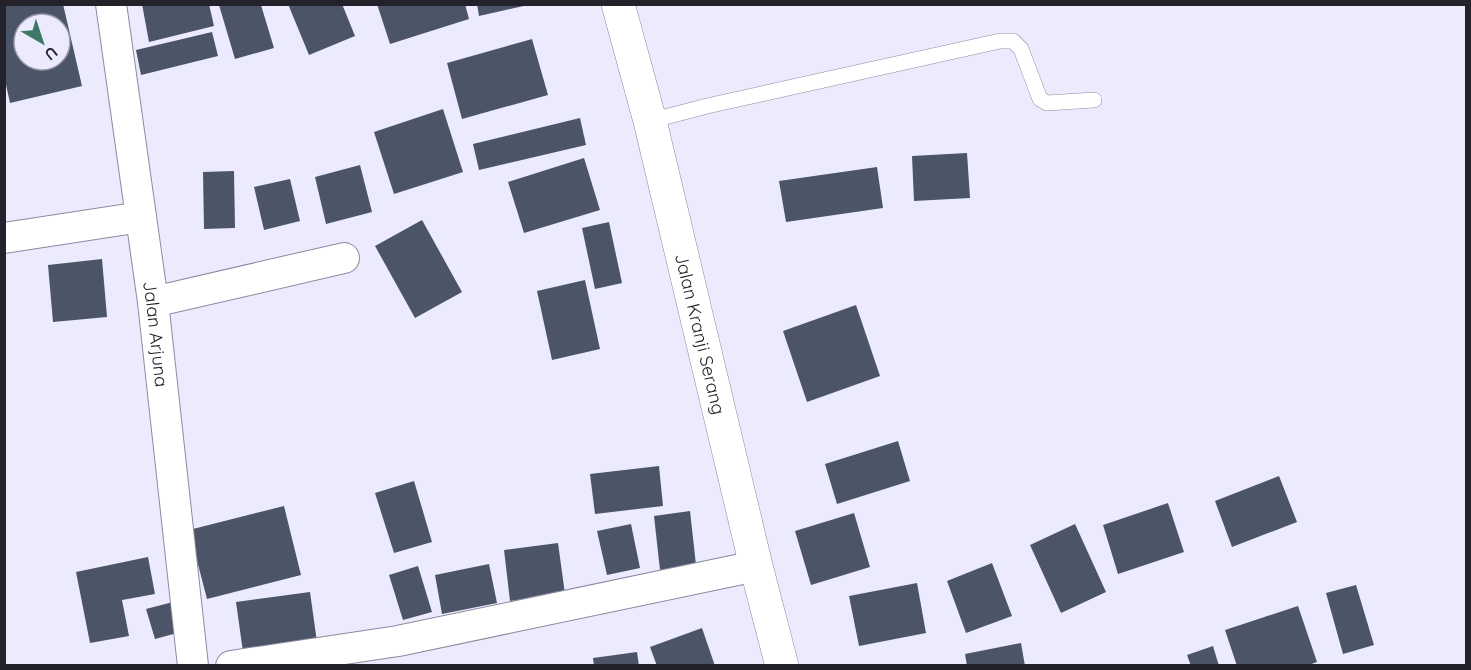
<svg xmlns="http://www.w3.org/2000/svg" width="1471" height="670" font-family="Quicksand,sans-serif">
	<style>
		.building { fill: #4c5567; fill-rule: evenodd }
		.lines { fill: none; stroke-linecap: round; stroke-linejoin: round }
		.lane-casing { stroke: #8c8aa0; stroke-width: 16 }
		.street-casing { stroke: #8c8aa0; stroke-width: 32 }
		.secondary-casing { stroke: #8c8aa0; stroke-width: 34 }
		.lane { stroke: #fff; stroke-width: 15 }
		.street { stroke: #fff; stroke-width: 30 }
		.secondary { stroke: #fff; stroke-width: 33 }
		.labels { text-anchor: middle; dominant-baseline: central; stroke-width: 6; stroke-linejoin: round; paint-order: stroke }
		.street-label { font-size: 18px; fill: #23222b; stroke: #ecebfe }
	</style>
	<rect width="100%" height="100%" fill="#ecebfe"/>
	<g class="building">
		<path d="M5 4H63L82 86 10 103 5 80ZM24 24H60V60H24Z"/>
		<polygon points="142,4 209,4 214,26 149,42"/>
		<polygon points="288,4 342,4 355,36 309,55"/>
		<polygon points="377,4 465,4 469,19 390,44"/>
		<polygon points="477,4 527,4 528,5 479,16"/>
		<polygon points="219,5 261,5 274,48 235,59"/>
		<polygon points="212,32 218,56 141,75 136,50"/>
		<polygon points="532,39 548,95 462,119 447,63"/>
		<polygon points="443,109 463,172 394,194 374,132"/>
		<polygon points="580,118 586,145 479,170 473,144"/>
		<polygon points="967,153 970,198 914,201 912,156"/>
		<polygon points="584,158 600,210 524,233 508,182"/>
		<polygon points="360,165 372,212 326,224 315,177"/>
		<polygon points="877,167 883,208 786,222 779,181"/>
		<polygon points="234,171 235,228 204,229 203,172"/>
		<polygon points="290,179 300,221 264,230 254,187"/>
		<polygon points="422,220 462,292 415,318 375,246"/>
		<polygon points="609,222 622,283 595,289 582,228"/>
		<polygon points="102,259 107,317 53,322 48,265"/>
		<polygon points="585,280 600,349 552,360 537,291"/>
		<polygon points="856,305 880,376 807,402 783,331"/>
		<polygon points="898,441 910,481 837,504 825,464"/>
		<polygon points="659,466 663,506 595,514 590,474"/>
		<polygon points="1279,476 1297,522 1232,547 1215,501"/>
		<polygon points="414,481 432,542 394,553 375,493"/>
		<polygon points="1168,503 1184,552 1118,574 1103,525"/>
		<polygon points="284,506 301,575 207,599 189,530"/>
		<polygon points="690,511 696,565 660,570 654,516"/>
		<polygon points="854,513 870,567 811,585 795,531"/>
		<polygon points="631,524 640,568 607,575 597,531"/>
		<polygon points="1075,524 1106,592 1061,613 1030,545"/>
		<polygon points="558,543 565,594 510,601 504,550"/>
		<polygon points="148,557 155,594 122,600 129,636 90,643 76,572"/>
		<polygon points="992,563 1012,616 966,633 947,581"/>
		<polygon points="489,564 497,603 442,614 435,575"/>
		<polygon points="418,566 432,612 403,620 389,575"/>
		<polygon points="917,583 926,633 859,646 849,596"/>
		<polygon points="1356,585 1374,645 1343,654 1326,593"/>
		<polygon points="310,592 317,642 243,652 236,602"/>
		<polygon points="173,602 181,632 155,639 146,609"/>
		<polygon points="1298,606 1317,662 1306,666 1237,666 1225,630"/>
		<polygon points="702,628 715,666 657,666 650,647"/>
		<polygon points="1021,643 1025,666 967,666 965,654"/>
		<polygon points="1213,646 1219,666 1191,666 1187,655"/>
		<polygon points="637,652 639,666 594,666 593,658"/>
	</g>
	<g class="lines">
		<defs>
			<polyline id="lane" points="650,121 707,106 1000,41 1013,41 1021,49 1040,99 1047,103 1094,100"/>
			<g id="street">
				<path id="s1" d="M111 4 153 302 193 666"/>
				<polyline points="4,238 141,217"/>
				<polyline points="153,302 344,258"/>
				<polyline points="231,666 398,641 756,566"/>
			</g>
			<g id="secondary">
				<path id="s2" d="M618 4 650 121 756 566 782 666"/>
			</g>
		</defs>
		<use href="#lane" class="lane-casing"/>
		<use href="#street" class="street-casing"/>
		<use href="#secondary" class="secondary-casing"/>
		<use href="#lane" class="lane"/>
		<use href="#street" class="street"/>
		<use href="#secondary" class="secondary"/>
	</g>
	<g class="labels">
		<g class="street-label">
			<text stroke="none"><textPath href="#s1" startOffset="333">Jalan Arjuna</textPath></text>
			<text stroke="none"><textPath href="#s2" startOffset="340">Jalan Kranji Serang</textPath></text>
		</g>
	</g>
	<rect width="1471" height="670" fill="none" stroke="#23222b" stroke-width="12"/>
	<g transform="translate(42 42) rotate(141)"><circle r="28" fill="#ecebfe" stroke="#9c9baa" stroke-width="1.5"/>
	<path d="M0-4.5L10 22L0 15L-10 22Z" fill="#3b7966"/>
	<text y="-9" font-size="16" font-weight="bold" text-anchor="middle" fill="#23222b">U</text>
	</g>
</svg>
